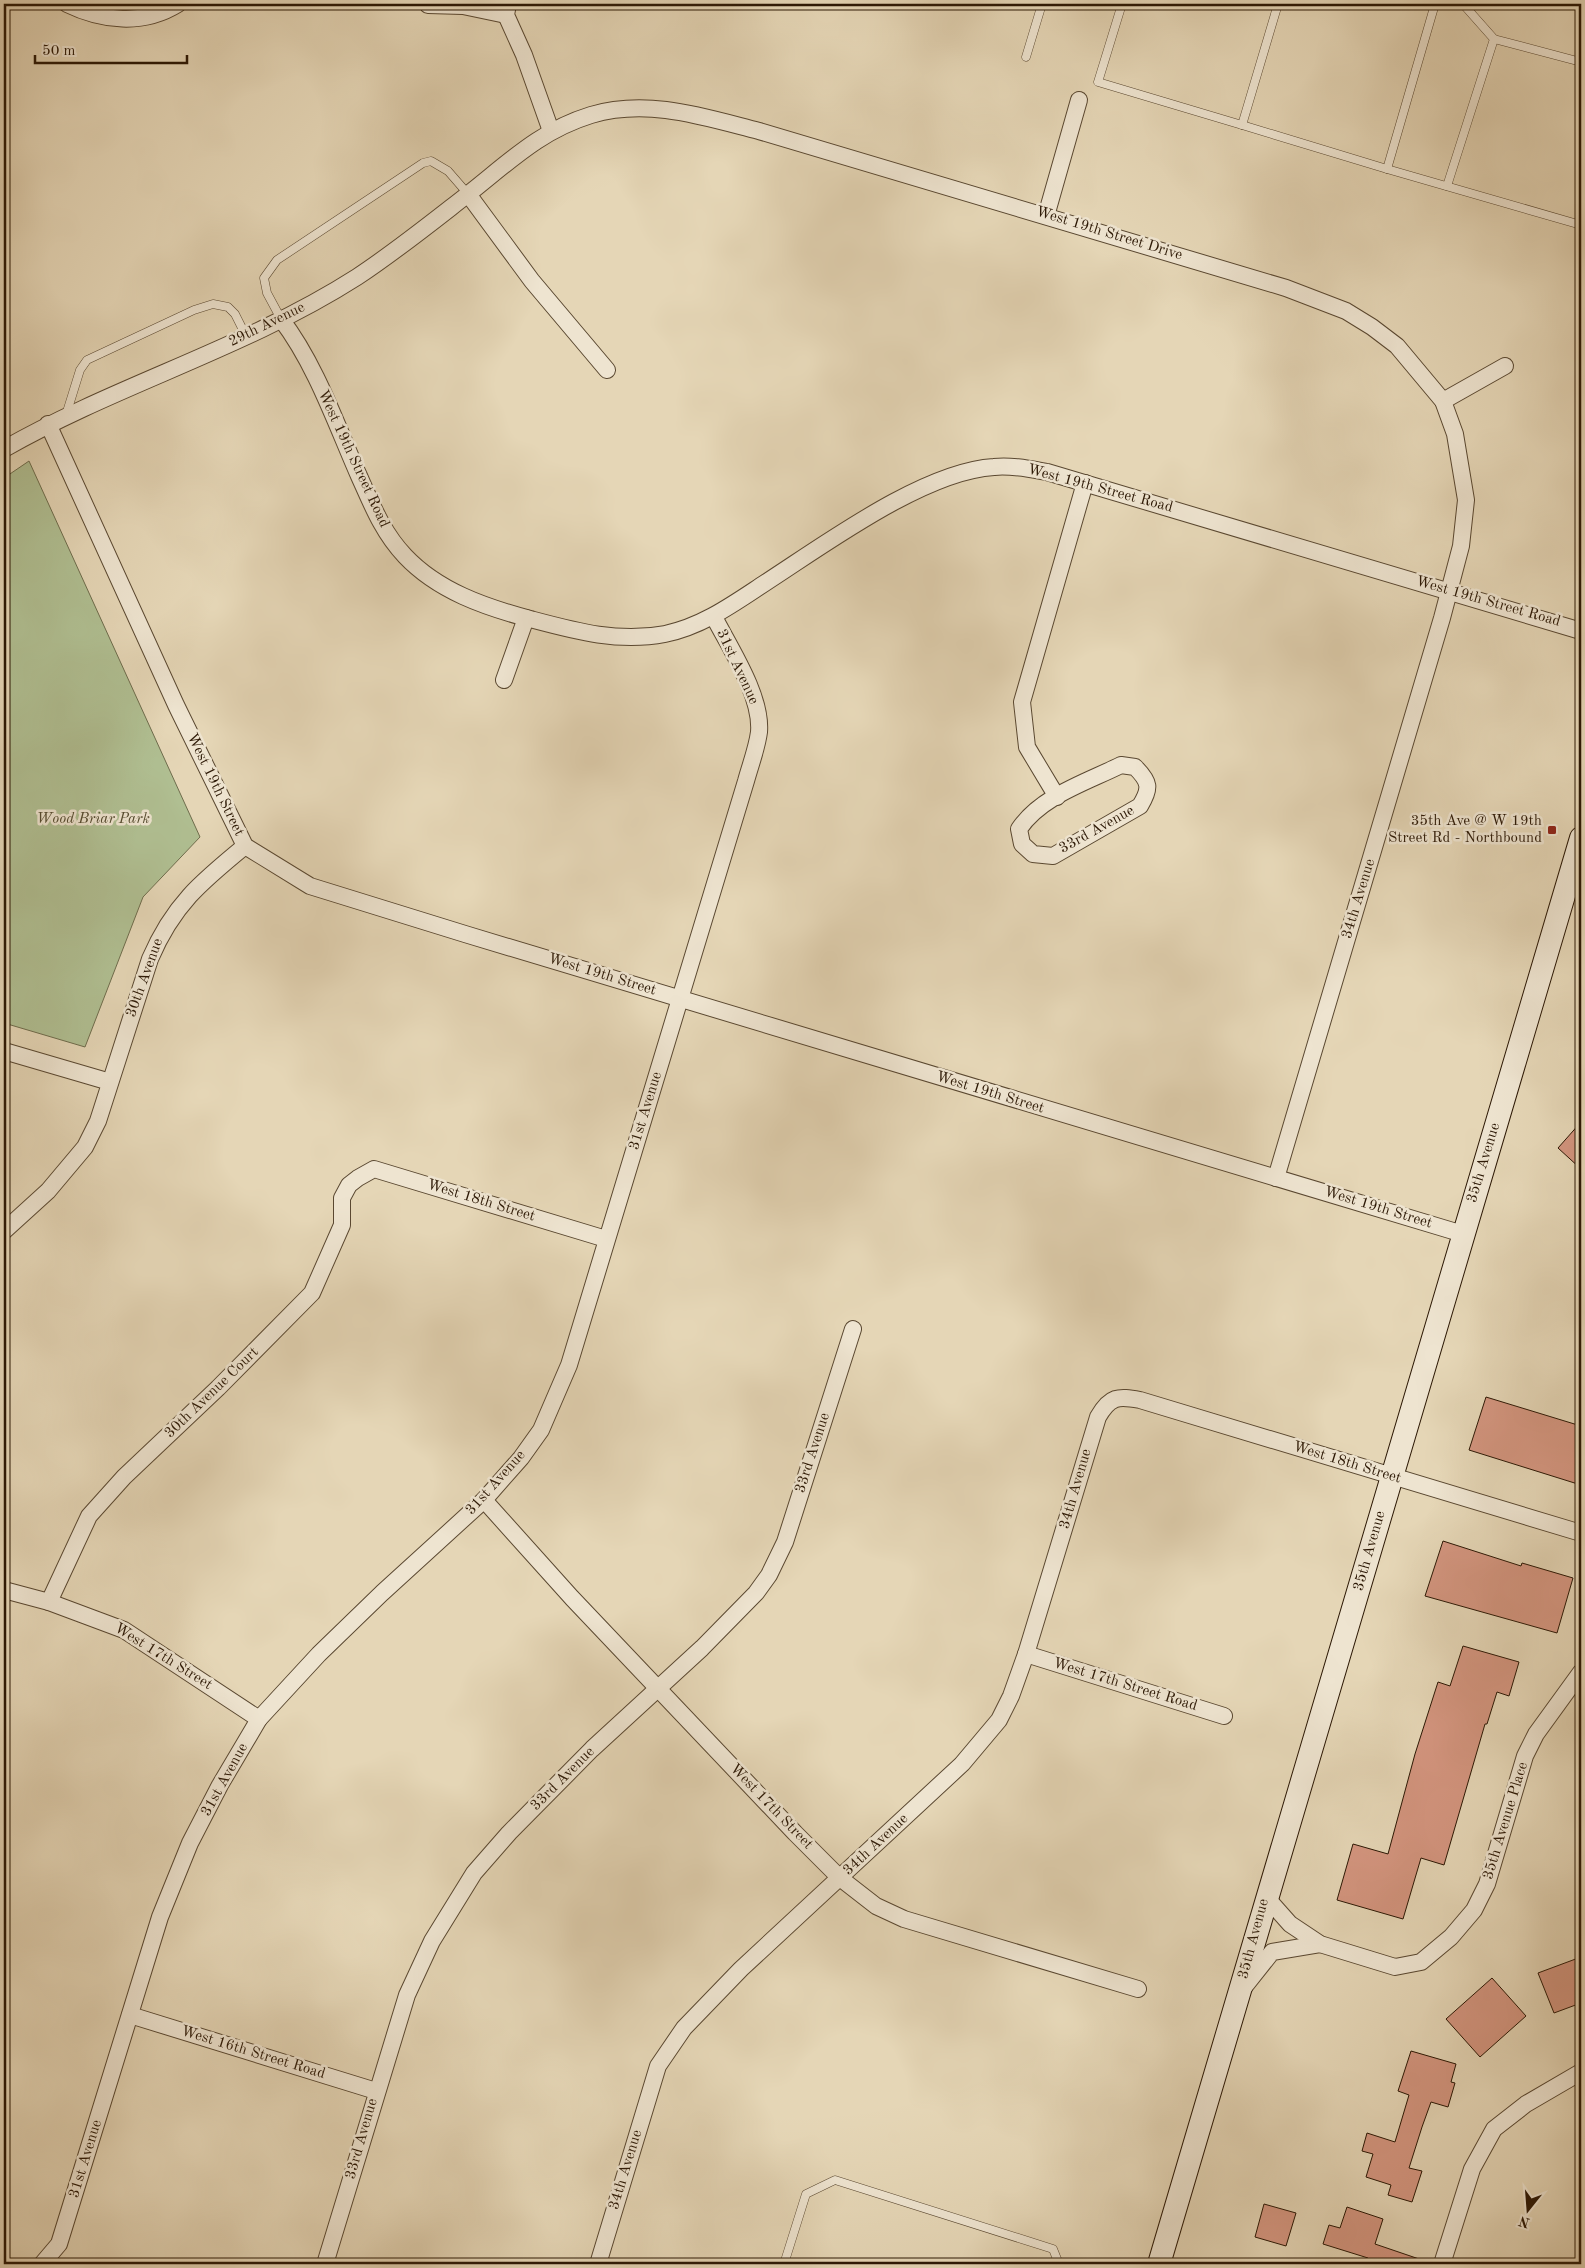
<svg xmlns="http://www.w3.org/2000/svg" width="1585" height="2268" font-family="'Old Standard TT',serif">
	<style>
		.green { fill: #b0bf92; stroke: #6e6c4c }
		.building { fill: #d49680; stroke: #2c1805 }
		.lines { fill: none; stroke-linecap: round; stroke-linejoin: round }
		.lane-casing { stroke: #5a4831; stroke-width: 9 }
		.street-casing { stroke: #5a4831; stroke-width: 18 }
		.secondary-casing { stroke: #2c1805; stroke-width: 24 }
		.lane { stroke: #eee4d0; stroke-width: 8 }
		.street { stroke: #eee4d0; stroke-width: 16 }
		.secondary { stroke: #eee4d0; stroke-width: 22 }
		.poi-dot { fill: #8f2418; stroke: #eee4d0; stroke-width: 2 }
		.labels { text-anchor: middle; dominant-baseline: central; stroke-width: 5; stroke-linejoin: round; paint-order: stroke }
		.street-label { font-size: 15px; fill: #2c1805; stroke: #eee4d0 }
		.park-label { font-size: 15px; font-style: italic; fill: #544a2f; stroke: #eee4d0 }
		.poi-label { font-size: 15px; fill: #2c1805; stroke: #eee4d0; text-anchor: end }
	</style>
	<rect width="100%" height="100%" fill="#e5d6b6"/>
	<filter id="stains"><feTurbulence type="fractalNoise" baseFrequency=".004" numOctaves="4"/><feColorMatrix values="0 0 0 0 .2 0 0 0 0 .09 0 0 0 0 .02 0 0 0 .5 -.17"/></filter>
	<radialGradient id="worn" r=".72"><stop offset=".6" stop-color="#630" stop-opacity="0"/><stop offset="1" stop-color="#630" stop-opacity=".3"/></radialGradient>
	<polygon class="green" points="29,461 200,837 143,897 85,1047 4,1023 4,478"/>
	<g class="building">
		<polygon points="1581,1122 1581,1169 1558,1148"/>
		<polygon points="1486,1397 1581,1426 1581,1485 1469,1450"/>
		<polygon points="1443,1541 1521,1566 1522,1563 1573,1578 1557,1633 1425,1596"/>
		<polygon points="1463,1646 1519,1662 1509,1696 1497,1692 1487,1724 1485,1724 1444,1865 1421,1858 1403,1919 1337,1900 1353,1844 1388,1854 1415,1754 1438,1682 1450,1686"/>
		<polygon points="1581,1957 1581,2003 1554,2013 1538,1973"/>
		<polygon points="1492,1978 1526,2016 1480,2057 1446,2019"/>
		<polygon points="1411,2051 1456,2064 1451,2082 1455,2083 1448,2107 1431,2102 1422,2127 1409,2168 1422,2171 1412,2202 1388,2195 1391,2185 1366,2177 1373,2154 1362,2151 1367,2133 1395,2142 1409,2095 1398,2091"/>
		<polygon points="1264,2204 1296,2213 1286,2246 1255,2237"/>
		<polygon points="1347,2207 1383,2219 1375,2244 1425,2261 1425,2264 1366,2264 1368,2258 1323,2244 1329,2225 1340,2228"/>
	</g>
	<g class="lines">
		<defs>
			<g id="lane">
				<polyline points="1122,4 1098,82 1242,125"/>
				<polyline points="1278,4 1242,125 1387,169"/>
				<polyline points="1435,4 1387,169 1581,225"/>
				<polyline points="1494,39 1581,62"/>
				<polyline points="1026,57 1042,4"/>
				<polyline points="1447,186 1494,39 1463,4"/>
				<polyline points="281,319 267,293 264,278 277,260 423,163 431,161 448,171 468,194"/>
				<polyline points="66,415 80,370 87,360 194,310 213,304 228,307 235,314 246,336"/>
				<polyline points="784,2264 806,2194 835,2180 1053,2249 1059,2264"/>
			</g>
			<g id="street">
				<path d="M67 4C102 21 143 26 178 4"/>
				<polyline points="508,4 506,15 524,55 551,131"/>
				<polyline points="428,5 463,6 506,15"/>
				<polyline points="468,194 532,281 607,370"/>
				<polyline points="1046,216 1079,100"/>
				<path d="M281 319C316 365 336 424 359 476 372 505 383 533 405 556 438 591 485 607 530 619 575 631 618 643 665 634 703 626 733 604 765 583 824 545 924 471 994 467 1011 465 1030 469 1047 472L1581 631"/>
				<polyline points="1443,401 1505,366"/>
				<polyline points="48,424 176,705 245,846 310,886 465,934 1463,1234"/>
				<path d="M4 449C118 384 246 348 357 277 395 252 431 223 467 195 508 163 539 131 591 115 648 98 704 117 759 131L1286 288 1346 311 1372 327 1397 346 1443 401 1455 434 1466 500 1461 546 1442 618 1276 1178"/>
				<polyline points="504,680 526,618"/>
				<path d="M1121 765 1135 767C1150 782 1151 788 1140 806L1053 856 1033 854 1022 844 1019 829C1041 796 1087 782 1121 765Z"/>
				<polyline points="1057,797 1027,747 1022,702 1085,483"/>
				<polyline points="4,1051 110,1082"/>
				<path d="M4 1231 48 1191 85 1147 98 1121 150 959C173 905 201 882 245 846"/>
				<polyline points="484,1500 572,1598 795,1833 840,1878 876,1906 904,1919 1138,1989"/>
				<polyline points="4,1590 49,1602 124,1630 259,1719"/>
				<polyline points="49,1602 89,1516 124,1477 218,1388 312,1293 342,1225 342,1198 349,1185 358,1178 374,1169 606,1239"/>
				<polyline points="1026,1654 1224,1716"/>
				<polyline points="1266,1897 1290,1924 1320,1944 1395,1967 1421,1962 1451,1937 1474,1910 1487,1884 1525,1756 1536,1734 1581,1672"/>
				<polyline points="1245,1986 1272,1952 1320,1944"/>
				<polyline points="130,2015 376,2091"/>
				<path d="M42 2264 59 2244 160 1917 190 1843 220 1785 259 1719 319 1654 382 1593 484 1500 521 1458 541 1430 569 1365 746 781C750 766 757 748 759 732 762 696 730 648 714 617"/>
				<polyline points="325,2264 407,1995 432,1941 474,1873 509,1833 592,1749 702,1648 756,1593 769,1575 785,1542 853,1329"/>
				<path d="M598 2264 658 2066 684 2028 741 1969 962 1764 999 1720 1011 1696 1026 1654 1098 1417C1110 1396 1118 1396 1140 1400L1581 1533"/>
				<polyline points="1442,2264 1472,2169 1494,2129 1526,2104 1581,2072"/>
			</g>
			<polyline id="secondary" points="1159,2264 1581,838"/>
		</defs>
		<use href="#lane" class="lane-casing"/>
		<use href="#street" class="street-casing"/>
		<use href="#secondary" class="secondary-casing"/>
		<use href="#lane" class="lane"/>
		<use href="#street" class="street"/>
		<use href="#secondary" class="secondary"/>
	</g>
	<rect class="poi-dot" x="1547" y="825" width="10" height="10" rx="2.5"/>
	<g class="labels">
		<g class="street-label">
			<text transform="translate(1109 234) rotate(17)">West 19th Street Drive</text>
			<text transform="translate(267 325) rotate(-26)">29th Avenue</text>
			<text transform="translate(353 459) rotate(65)">West 19th Street Road</text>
			<text transform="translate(1100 489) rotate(15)">West 19th Street Road</text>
			<text transform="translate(1488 602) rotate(16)">West 19th Street Road</text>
			<text transform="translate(737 667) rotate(65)">31st Avenue</text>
			<text transform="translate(215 785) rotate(64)">West 19th Street</text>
			<text transform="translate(1097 830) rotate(-29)">33rd Avenue</text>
			<text transform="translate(1359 899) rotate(-73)">34th Avenue</text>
			<text transform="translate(602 975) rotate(17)">West 19th Street</text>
			<text transform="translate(145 978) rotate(-70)">30th Avenue</text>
			<text transform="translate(990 1093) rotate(17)">West 19th Street</text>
			<text transform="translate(646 1111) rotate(-73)">31st Avenue</text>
			<text transform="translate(1484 1163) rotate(-73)">35th Avenue</text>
			<text transform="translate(481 1201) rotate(17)">West 18th Street</text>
			<text transform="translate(1378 1208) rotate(17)">West 19th Street</text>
			<text transform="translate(212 1393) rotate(-44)">30th Avenue Court</text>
			<text transform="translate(813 1453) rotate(-72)">33rd Avenue</text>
			<text transform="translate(1347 1463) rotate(17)">West 18th Street</text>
			<text transform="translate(496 1483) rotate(-48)">31st Avenue</text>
			<text transform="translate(1076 1489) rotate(-74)">34th Avenue</text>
			<text transform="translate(1370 1551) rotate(-74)">35th Avenue</text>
			<text transform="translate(163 1657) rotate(32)">West 17th Street</text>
			<text transform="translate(1125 1685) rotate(17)">West 17th Street Road</text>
			<text transform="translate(563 1779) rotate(-45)">33rd Avenue</text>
			<text transform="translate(225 1780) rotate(-61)">31st Avenue</text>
			<text transform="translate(771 1807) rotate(46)">West 17th Street</text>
			<text transform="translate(1506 1821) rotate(-73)">35th Avenue Place</text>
			<text transform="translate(876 1845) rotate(-43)">34th Avenue</text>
			<text transform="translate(1254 1939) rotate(-75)">35th Avenue</text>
			<text transform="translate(253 2053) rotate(17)">West 16th Street Road</text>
			<text transform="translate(362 2139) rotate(-74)">33rd Avenue</text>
			<text transform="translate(86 2159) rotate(-73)">31st Avenue</text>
			<text transform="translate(626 2170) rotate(-73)">34th Avenue</text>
		</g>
		<g class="park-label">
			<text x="93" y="819">Wood Briar Park</text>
		</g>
		<g class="poi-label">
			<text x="1542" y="821">35th Ave @ W 19th<tspan x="1542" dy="17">Street Rd - Northbound</tspan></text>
		</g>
	</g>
	<rect width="1585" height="2268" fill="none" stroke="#e5d6b6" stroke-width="20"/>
	<rect x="5" y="5" width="1575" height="2258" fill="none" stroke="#2c1805" stroke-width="2.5"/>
	<rect x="10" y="10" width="1565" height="2248" fill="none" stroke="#2c1805"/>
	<g transform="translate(1528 2210) rotate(197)" stroke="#eee4d0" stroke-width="4" paint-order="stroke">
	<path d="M0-4L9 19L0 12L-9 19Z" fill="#2c1805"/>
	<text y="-8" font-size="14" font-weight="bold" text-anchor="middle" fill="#2c1805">N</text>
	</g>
	<path d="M35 55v8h152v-8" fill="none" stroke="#2c1805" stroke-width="2.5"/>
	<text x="42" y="55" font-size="15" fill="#2c1805" stroke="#eee4d0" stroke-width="4" paint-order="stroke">50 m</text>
	<rect width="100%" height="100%" filter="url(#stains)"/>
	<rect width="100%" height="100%" fill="url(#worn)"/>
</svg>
